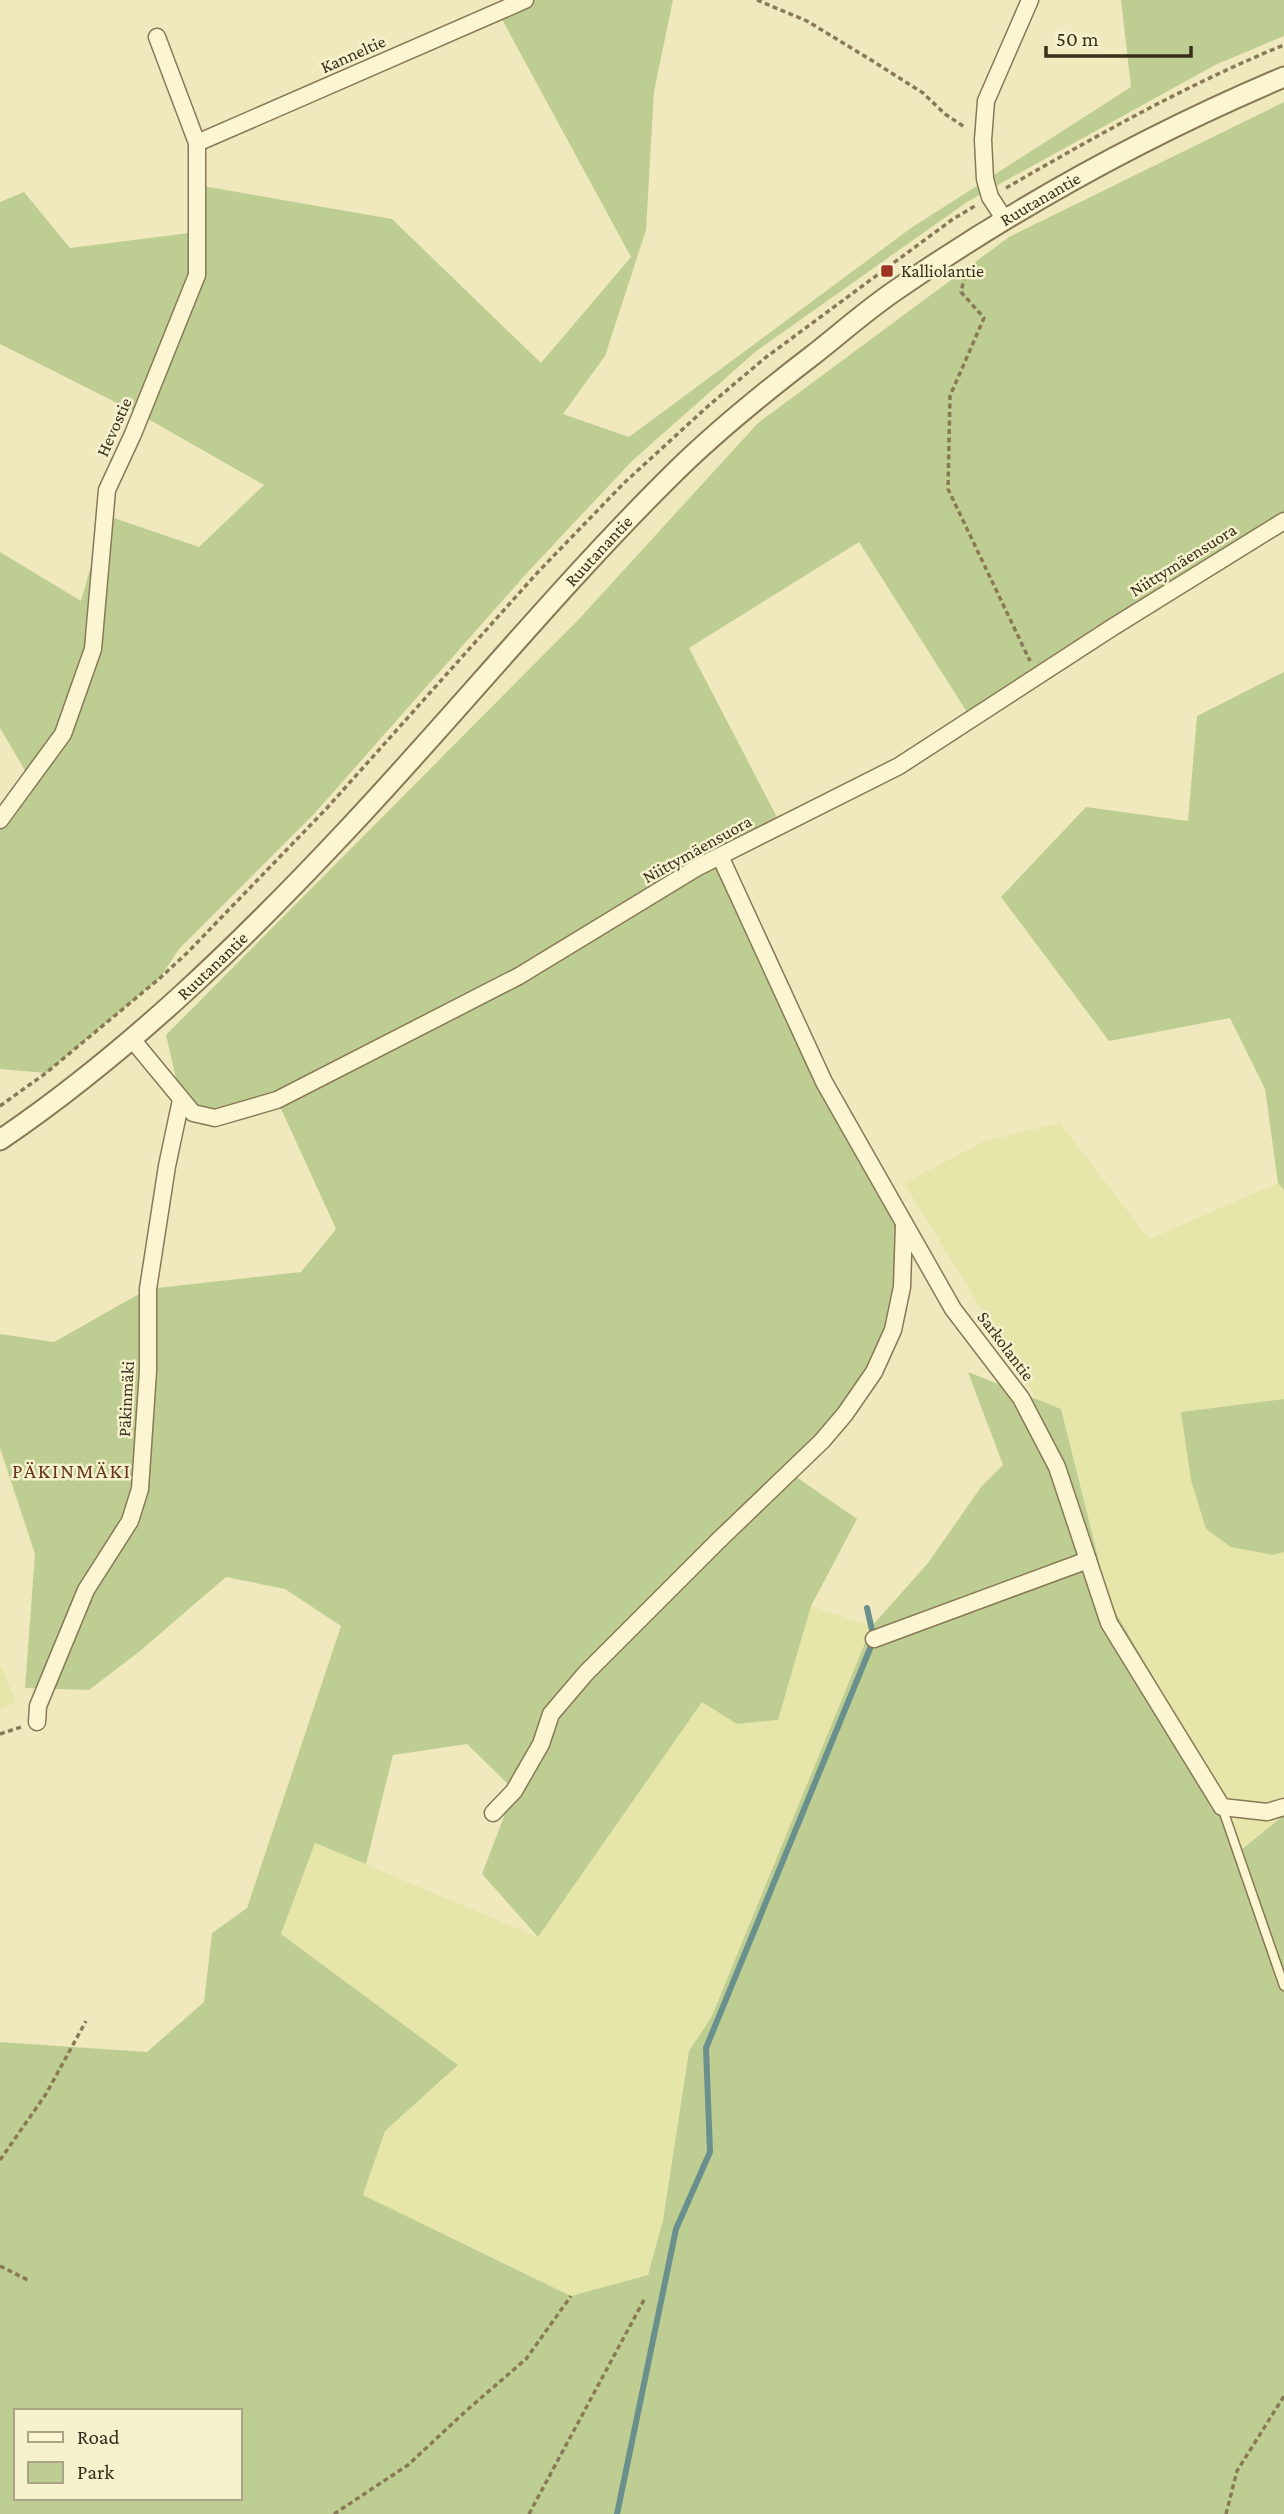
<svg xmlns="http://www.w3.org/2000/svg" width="1284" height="2514" font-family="'Crimson Pro',serif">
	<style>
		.farmland { fill: #e6e6ab }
		.green { fill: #bece92; fill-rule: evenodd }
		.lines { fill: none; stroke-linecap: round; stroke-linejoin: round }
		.stream { stroke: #69908c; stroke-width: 6 }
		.service-casing { stroke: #897956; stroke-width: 11 }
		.minor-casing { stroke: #897956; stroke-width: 19 }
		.tertiary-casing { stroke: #897956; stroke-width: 23 }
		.path { stroke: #897956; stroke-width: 3.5; stroke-dasharray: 5 3.5; stroke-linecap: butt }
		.service { stroke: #fbf5d2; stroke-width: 8 }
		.minor { stroke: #fbf5d2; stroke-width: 16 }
		.tertiary { stroke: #fbf5d2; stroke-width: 19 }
		.poi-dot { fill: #9c3423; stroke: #f7f2ce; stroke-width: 2.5 }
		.labels { text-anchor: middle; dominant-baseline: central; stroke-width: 5; stroke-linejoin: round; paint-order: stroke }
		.street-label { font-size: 18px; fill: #382e1c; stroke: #f7f2ce }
		.poi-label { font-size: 18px; fill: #382e1c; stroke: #f7f2ce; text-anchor: start }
		.quarter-label { font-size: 21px; letter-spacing: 2px; fill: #673519; stroke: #f7f2ce }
	</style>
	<rect width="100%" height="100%" fill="#f0e9be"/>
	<g class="farmland">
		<polygon points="1060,1123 1149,1239 1278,1183 1284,1190 1284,1399 1181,1412 1274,1555 1284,1552 1284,1815 1240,1850 1218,1788 1109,1601 1061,1409 1037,1400 904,1183 983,1142"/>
		<polygon points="811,1606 872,1626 711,2018 689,2051 663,2220 648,2275 571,2296 363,2195 385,2131 458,2065 281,1934 315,1843 538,1937 702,1702 737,1724 778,1720"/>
		<polygon points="0,1663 16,1702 0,1709"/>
	</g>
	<g class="green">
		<polygon points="525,0 673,0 654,91 646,230 605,356 563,414 629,437 911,228 1131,87 1121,0 1284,0 1284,36 1215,65 967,202 755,352 632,461 526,574 314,814 179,949 160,978 46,1073 0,1069 0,820 30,779 0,728 0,552 81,601 105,515 199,547 264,485 141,415 0,344 0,202 24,192 70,248 197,232 197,185 392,219 541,363 631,257 498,12"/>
		<path d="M1284 102V521L972 720 859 542 689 648 781 825 721 856 824 1082 904 1222 902 1287 874 1372 789 1472 857 1519 811 1606 778 1720 737 1724 702 1702 538 1937 482 1874 514 1790 467 1744 393 1755 366 1864 315 1843 281 1934 458 2065 385 2131 363 2195 571 2296 648 2275 663 2220 689 2051 711 2018 872 1626 928 1563 981 1487 1003 1465 968 1372 1061 1409 1109 1601 1218 1788 1241 1850 1284 1815V2514H0V2042L147 2052 204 2002 212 1933 247 1908 341 1626 285 1589 226 1577 140 1651 89 1690 25 1688 35 1554 0 1448V1334L54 1342 148 1289 301 1272 336 1229 277 1100 215 1118 181 1100 166 1035 580 618 758 423 1009 237ZM16 2411H240V2498H16Z"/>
		<polygon points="1284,672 1284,1190 1278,1183 1265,1089 1230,1018 1109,1041 1001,897 1086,807 1188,821 1197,716"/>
		<polygon points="1284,1399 1284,1552 1274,1555 1231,1547 1206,1529 1191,1480 1181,1412"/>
	</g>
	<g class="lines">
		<polyline class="stream" points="617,2514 676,2229 710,2152 706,2048 874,1639 867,1608"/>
		<defs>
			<polyline id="service" points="1222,1807 1284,1986"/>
			<g id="minor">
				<polyline points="197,143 525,0"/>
				<polyline points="1005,220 990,197 985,179 983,140 986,101 1030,0"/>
				<polyline points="0,820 63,734 93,649 107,490 133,434 197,275 197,143 157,37"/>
				<polyline points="720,856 824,1082 953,1309 1021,1398 1057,1467 1109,1623 1222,1807 1267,1812 1284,1807"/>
				<polyline points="131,1038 193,1113 215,1118 277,1100 519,976 698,867 899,766 1113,627 1284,521"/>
				<polyline points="874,1639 1088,1560"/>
				<polyline points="37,1722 38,1706 86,1590 130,1521 140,1489 148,1371 148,1289 167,1166 181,1100"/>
				<polyline points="493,1813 514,1791 541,1744 551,1714 586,1673 719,1540 822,1441 845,1414 874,1372 893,1330 902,1287 904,1224"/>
			</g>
			<g id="tertiary">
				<path id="s1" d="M0 1140C128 1053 241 943 346 831 458 712 561 584 677 470 719 429 766 391 813 355 841 333 869 308 899 288 1020 205 1149 134 1284 77"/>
			</g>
		</defs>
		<use href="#service" class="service-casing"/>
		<use href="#minor" class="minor-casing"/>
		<use href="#tertiary" class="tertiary-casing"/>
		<g class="path">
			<polyline points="757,0 807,21 871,60 923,93 945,114 966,128"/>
			<path d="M1006 188C1096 136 1188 84 1284 45"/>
			<polyline points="967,267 961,292 984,318 950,396 948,489 1030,661"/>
			<polyline points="0,1106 46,1073 160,978 187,953 327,808 538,572 624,483 707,407 765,358 953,219 975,206"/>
			<polyline points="0,1734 21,1727"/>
			<polyline points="0,2160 46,2094 86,2021"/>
			<polyline points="0,2266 28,2280"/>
			<polyline points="334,2514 408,2465 467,2410 526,2359 571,2296"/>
			<polyline points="529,2514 645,2298"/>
			<polyline points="1226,2514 1237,2471 1284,2396"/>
		</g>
		<use href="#service" class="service"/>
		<use href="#minor" class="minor"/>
		<use href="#tertiary" class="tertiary"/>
	</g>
	<rect class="poi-dot" x="880" y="264" width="14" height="14" rx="3.5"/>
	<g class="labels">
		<g class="street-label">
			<text transform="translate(353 54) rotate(-24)">Kanneltie</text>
			<text stroke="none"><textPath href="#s1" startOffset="1409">Ruutanantie</textPath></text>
			<text transform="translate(114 427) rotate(-66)">Hevostie</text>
			<text stroke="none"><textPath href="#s1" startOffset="842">Ruutanantie</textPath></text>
			<text transform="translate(1183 560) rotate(-32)">Niittymäensuora</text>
			<text transform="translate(697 849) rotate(-29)">Niittymäensuora</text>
			<text stroke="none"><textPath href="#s1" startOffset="275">Ruutanantie</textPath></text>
			<text transform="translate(1006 1346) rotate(53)">Sarkolantie</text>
			<text transform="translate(126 1399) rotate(-87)">Päkinmäki</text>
		</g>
		<g class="poi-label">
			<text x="901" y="271">Kalliolantie</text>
		</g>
		<g class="quarter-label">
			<text x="72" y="1471">PÄKINMÄKI</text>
		</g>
	</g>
	<rect x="14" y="2409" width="228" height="91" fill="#f7f2ce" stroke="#aba487" stroke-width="2"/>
	<rect x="28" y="2432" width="35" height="10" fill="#fbf5d2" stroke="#aba487" stroke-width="2"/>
	<text x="77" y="2444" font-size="21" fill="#382e1c">Road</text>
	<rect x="28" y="2462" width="35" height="21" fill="#bece92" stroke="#aba487" stroke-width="2"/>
	<text x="77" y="2479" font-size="21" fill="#382e1c">Park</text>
	<path d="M1046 46v10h145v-10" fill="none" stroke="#382e1c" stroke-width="3.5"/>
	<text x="1056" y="46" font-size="21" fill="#382e1c" stroke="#f7f2ce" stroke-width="5" paint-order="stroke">50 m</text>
</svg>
